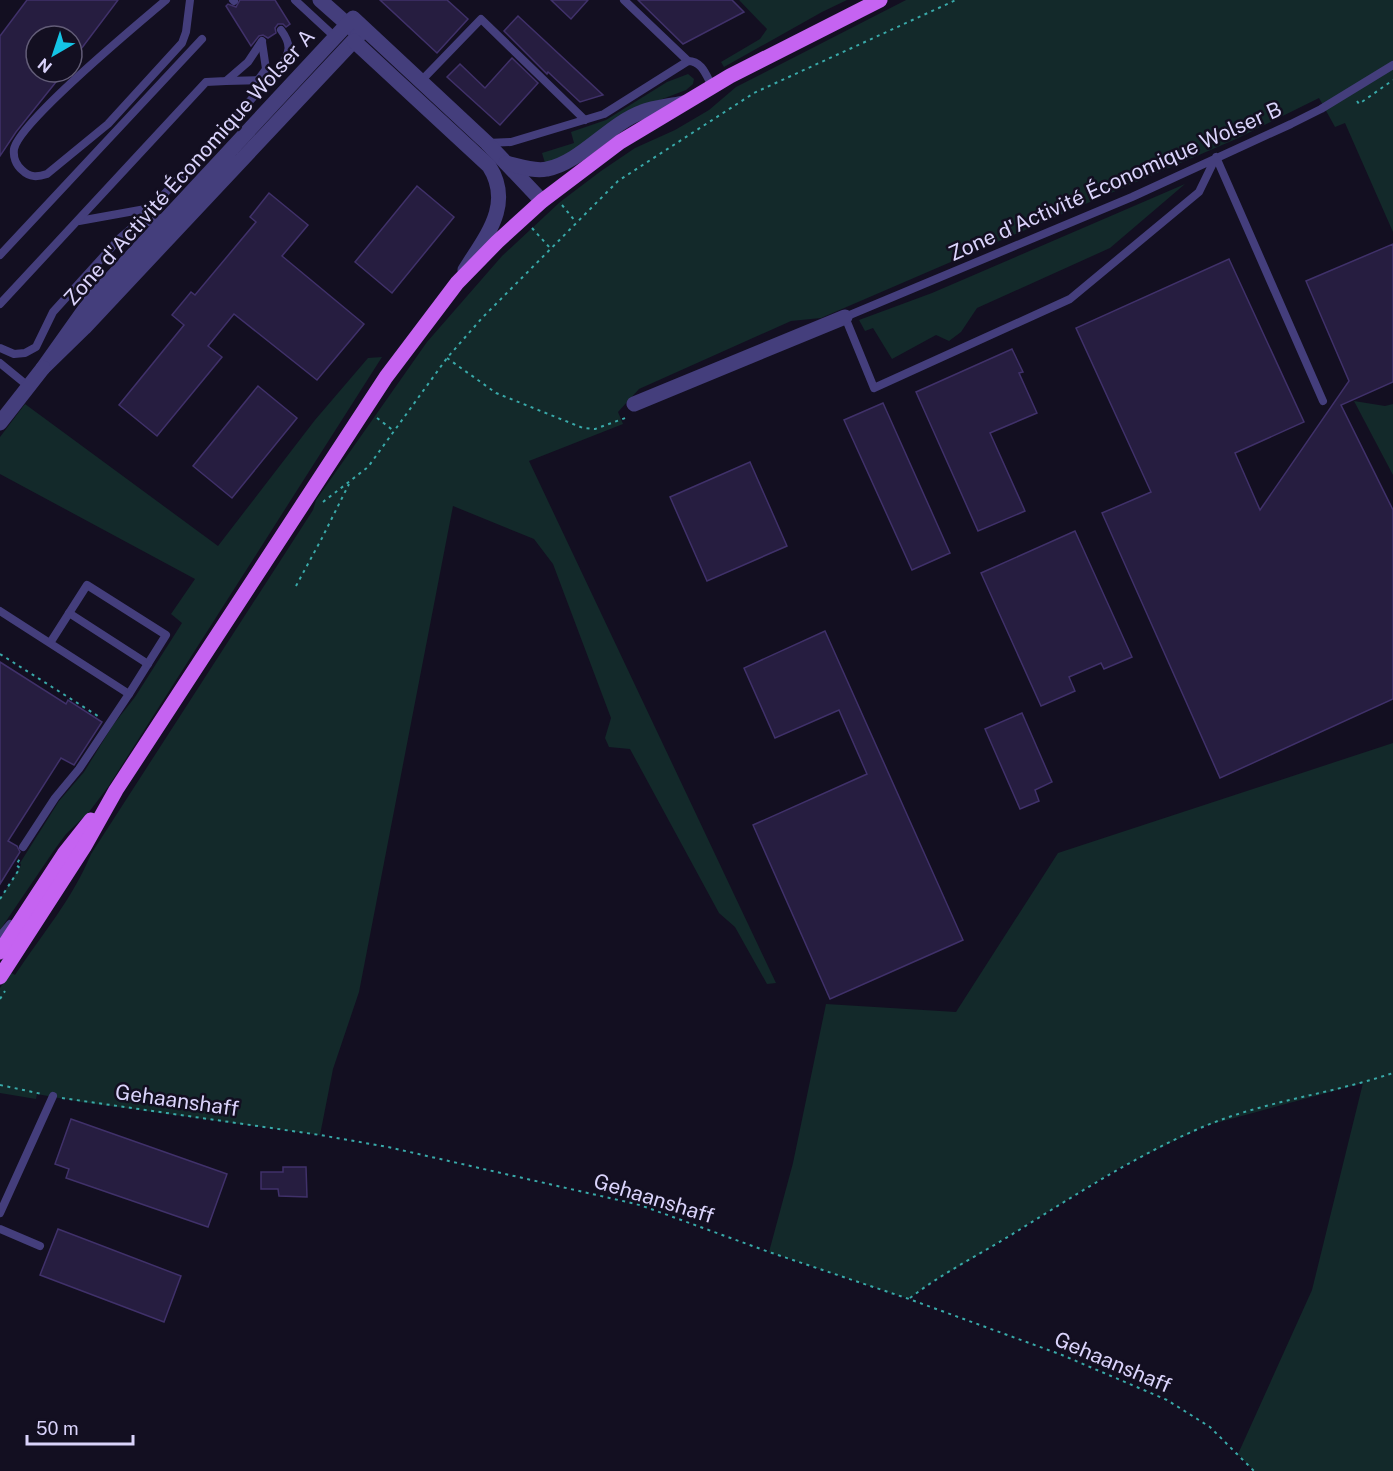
<svg xmlns="http://www.w3.org/2000/svg" width="1393" height="1471" font-family="'Public Sans',sans-serif">
	<style>
		.green { fill: #13292a }
		.building { fill: #261d40; stroke: #40316a; stroke-width: 1.5 }
		.lines { fill: none; stroke-linecap: round; stroke-linejoin: round }
		.path { stroke: #39a9a9; stroke-width: 2; stroke-dasharray: 3 4.5; stroke-linecap: butt }
		.lane { stroke: #443e7c; stroke-width: 8 }
		.street { stroke: #443e7c; stroke-width: 15 }
		.primary { stroke: #c563f1; stroke-width: 15 }
		.labels { text-anchor: middle; dominant-baseline: central; stroke-width: 5; stroke-linejoin: round; paint-order: stroke }
		.street-label { font-size: 21px; fill: #dad3fb; stroke: #130f21 }
	</style>
	<rect width="100%" height="100%" fill="#130f21"/>
	<g class="green">
		<polygon points="739,0 847,0 822,12 724,67 721,62 760,39 767,29"/>
		<path d="M906 0H1393V232L1345 123 1335 127 1319 98 1236 139 821 318 791 321 639 389 618 412 623 424 529 461 776 983 767 984 735 927 719 913 630 749 609 747 605 738 611 718 553 564 534 539 453 506 359 992 333 1069 320 1135 81 1102 37 1094 36 1099 0 1093V988L10 972 15 975C42 934 72 900 91 854L313 510 316 500 427 342 502 256 560 202 601 171 635 148 675 130 709 110 736 87Z"/>
		<polygon points="688,74 694,79 693,84 686,90 639,108 563,158 545,163 542,153 574,143 571,132 606,120 667,82"/>
		<polygon points="1185,184 1110,248 977,308 961,332 949,341 936,335 892,359 873,328 865,331 859,320 932,293"/>
		<polygon points="382,357 108,787 89,812 66,834 55,849 0,930 0,899 21,865 20,863 59,801 84,772 113,725 135,697 182,623 171,614 195,579 0,474 0,437 25,404 218,546 315,420 368,358"/>
		<polygon points="1354,401 1385,406 1393,404 1393,475"/>
		<polygon points="1393,743 1393,1471 1254,1471 1238,1454 1312,1290 1363,1083 1205,1126 1117,1169 970,1260 929,1284 909,1299 769,1252 793,1163 826,1004 956,1012 1058,853"/>
	</g>
	<g class="building">
		<polygon points="27,0 118,0 72,61 72,36 36,36 36,72 64,72 16,132 0,156 0,36"/>
		<polygon points="240,0 275,0 290,24 286,27 283,24 278,24 275,28 276,33 268,38 263,35 259,36 251,46 226,6 228,4 236,7"/>
		<polygon points="380,0 447,0 468,19 437,53"/>
		<polygon points="551,0 588,0 571,19"/>
		<polygon points="638,0 732,0 744,12 683,44"/>
		<polygon points="518,16 603,95 580,102 548,72 547,74 504,31"/>
		<polygon points="512,58 538,83 500,125 447,77 460,64 485,88"/>
		<polygon points="417,186 454,217 392,293 355,262"/>
		<polygon points="269,193 308,225 282,256 364,324 317,380 234,314 208,346 222,357 157,436 119,405 184,325 172,315 191,292 195,295 256,222 250,217"/>
		<polygon points="1393,244 1393,382 1341,405 1393,510 1393,699 1220,778 1102,513 1151,492 1076,328 1229,259 1304,422 1235,453 1260,510 1349,381 1306,281"/>
		<polygon points="1012,349 1023,372 1019,373 1037,413 990,433 1025,511 978,531 916,392"/>
		<polygon points="258,386 297,418 232,498 193,466"/>
		<polygon points="883,403 950,553 912,570 844,420"/>
		<polygon points="750,462 787,546 707,581 670,497"/>
		<polygon points="1075,531 1132,657 1104,669 1101,663 1069,677 1075,691 1041,706 981,573"/>
		<polygon points="825,631 963,940 830,999 753,825 867,774 839,710 775,738 744,668"/>
		<polygon points="0,662 66,704 68,700 102,722 74,765 61,758 8,841 17,846 20,852 0,884"/>
		<polygon points="1022,713 1052,782 1035,790 1039,801 1020,809 985,729"/>
		<polygon points="71,1119 227,1174 208,1227 66,1178 69,1169 55,1164"/>
		<polygon points="283,1167 306,1167 307,1197 279,1196 278,1189 261,1189 261,1172 283,1172"/>
		<polygon points="58,1229 181,1276 164,1322 40,1275"/>
	</g>
	<g class="lines">
		<g class="path">
			<polyline points="1357,101 1359,104 1393,80"/>
			<polyline points="562,205 575,221"/>
			<polyline points="532,228 550,248"/>
			<polyline points="447,358 496,393 583,428 595,429 628,417"/>
			<polyline points="377,418 394,431"/>
			<polyline points="323,502 368,467 447,358 482,318 618,181 754,93 956,0"/>
			<polyline points="296,586 322,538 349,484"/>
			<polyline points="0,654 101,718"/>
			<polyline points="0,899 20,868 16,865 21,857"/>
			<polyline points="0,999 5,991"/>
			<polyline points="0,1085 42,1094"/>
			<polyline points="62,1098 320,1135 388,1147 640,1205 769,1252 909,1299 1062,1355 1167,1400 1210,1427 1254,1471"/>
			<path d="M910 1298C941 1274 977 1256 1011 1235 1074 1196 1136 1155 1205 1126 1265 1101 1331 1094 1393 1073"/>
		</g>
		<g class="lane">
			<path d="M166 0C138 24 20 121 14 149 13 157 16 165 22 170 30 178 38 177 47 174L108 124 182 43 186 32 190 0"/>
			<polyline points="233,0 234,1"/>
			<polyline points="295,0 335,37"/>
			<polyline points="624,0 688,61"/>
			<polyline points="258,80 266,69 262,42"/>
			<polyline points="226,81 269,80"/>
			<polyline points="421,81 481,19 585,120"/>
			<path d="M487 143 511 142 604 114 688 61C702 61 706 75 712 86"/>
			<path d="M79 221 151 208 208 148 281 66C290 52 292 45 281 30"/>
			<polyline points="0,255 202,39"/>
			<polyline points="0,304 206,82 226,81 248,62 262,41"/>
			<polyline points="0,348 14,354 25,353 36,347 53,312 121,237 133,227 165,217"/>
			<polyline points="0,363 28,386"/>
			<polyline points="1323,401 1216,157 1199,192 1070,299 874,388 845,317 1132,197 1291,124 1321,109 1393,65"/>
			<polyline points="0,611 129,694 166,635 87,585 50,643"/>
			<polyline points="69,613 148,664"/>
			<polyline points="23,847 55,798 79,769 129,694"/>
			<polyline points="0,936 10,924"/>
			<polyline points="0,1213 53,1096"/>
			<polyline points="0,1229 40,1246"/>
		</g>
		<g class="street">
			<polyline points="320,0 355,31"/>
			<polyline points="359,35 84,328 43,368 92,299 353,18 487,143 542,201"/>
			<path d="M354 41 489 166C514 205 485 237 465 270"/>
			<path d="M506 163C519 166 534 172 547 169 580 163 609 124 642 112 654 107 670 106 683 103"/>
			<polyline points="634,404 845,317"/>
			<polyline points="0,423 43,368"/>
		</g>
		<g class="primary">
			<polyline points="0,952 64,854 91,820"/>
			<polyline points="0,977 84,847 116,790 386,377 457,283 497,242 542,201 620,142 730,76 880,0"/>
		</g>
	</g>
	<g class="labels">
		<g class="street-label">
			<text transform="translate(189 167) rotate(-48)">Zone d'Activité Économique Wolser A</text>
			<text transform="translate(1115 181) rotate(-24)">Zone d'Activité Économique Wolser B</text>
			<text transform="translate(177 1100) rotate(8)">Gehaanshaff</text>
			<text transform="translate(654 1198) rotate(17)">Gehaanshaff</text>
			<text transform="translate(1113 1362) rotate(23)">Gehaanshaff</text>
		</g>
	</g>
	<g transform="translate(54 54) rotate(219)"><circle r="28" fill="#130f21" stroke="#635d78" stroke-width="1.5"/>
	<path d="M0-4.5L10 22L0 15L-10 22Z" fill="#14c4e6"/>
	<text y="-9" font-size="16" font-weight="bold" text-anchor="middle" fill="#dad3fb">N</text>
	</g>
	<path d="M27 1435v9h106v-9" fill="none" stroke="#dad3fb" stroke-width="3"/>
	<text x="36" y="1435" font-size="18" fill="#dad3fb" stroke="#130f21" stroke-width="4.5" paint-order="stroke">50 m</text>
</svg>
